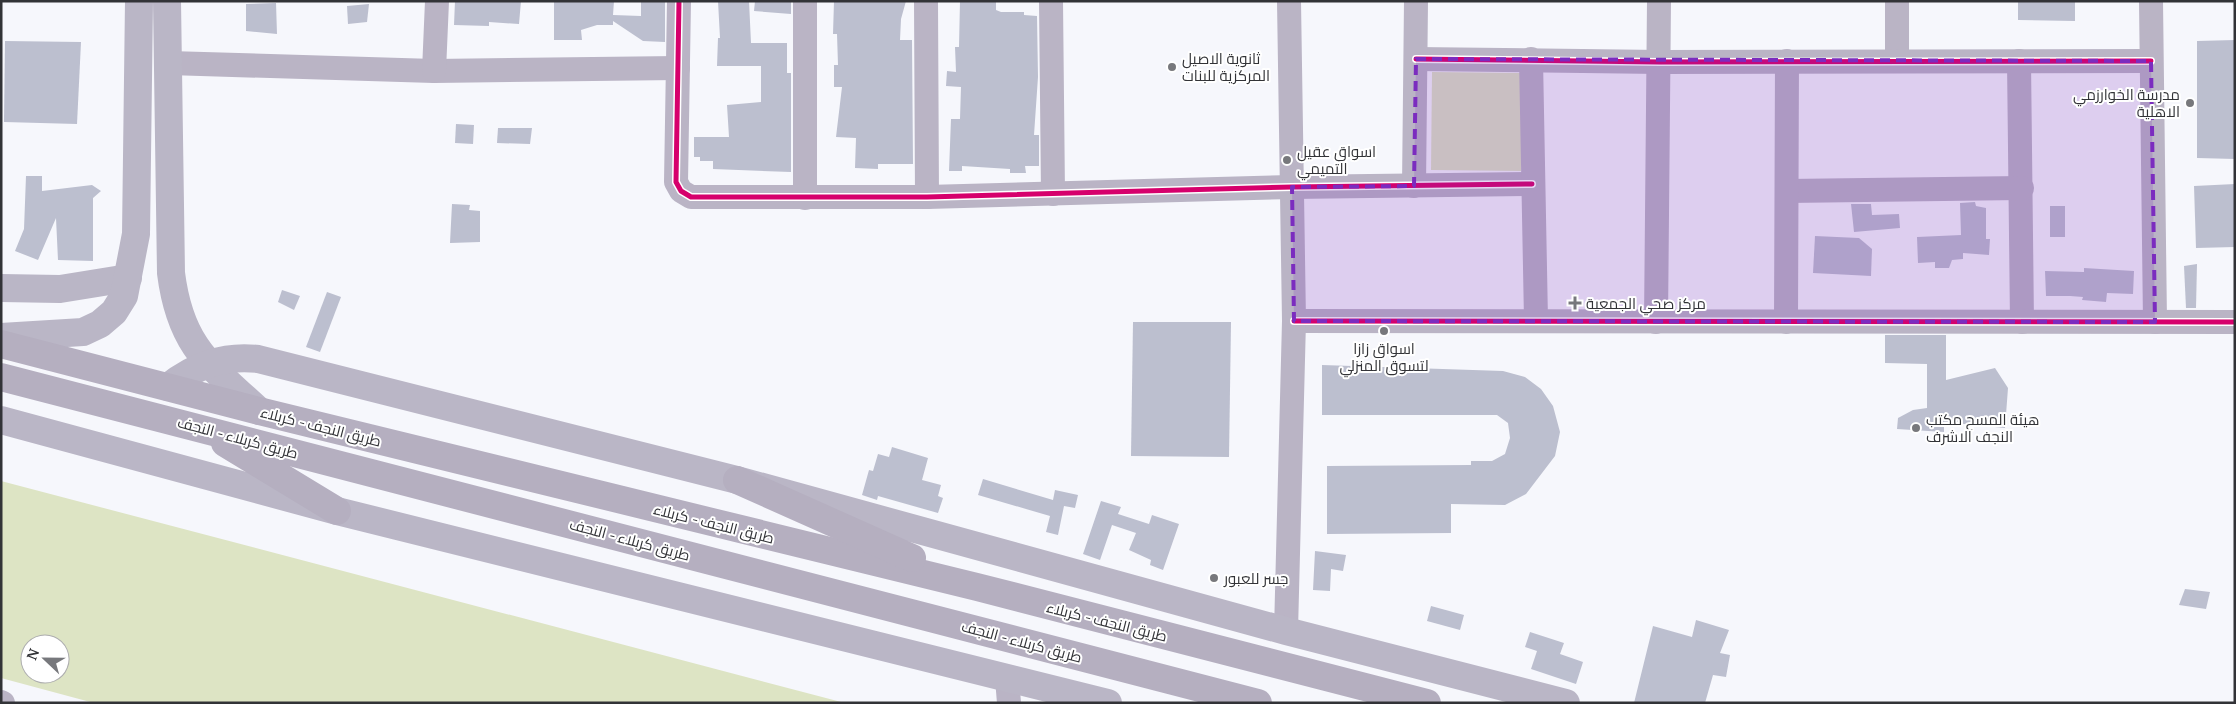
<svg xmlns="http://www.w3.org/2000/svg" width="2236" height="704" font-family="'PT Serif',Cairo,serif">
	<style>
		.green { fill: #dde4c4; fill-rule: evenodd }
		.building { fill: #bcbfcf }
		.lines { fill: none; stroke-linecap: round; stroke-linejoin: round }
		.minor { stroke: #bab4c5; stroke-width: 24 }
		.major { stroke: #bab6c6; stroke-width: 28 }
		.highway { stroke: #b5afc0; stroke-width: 28 }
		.cycleway-casing { stroke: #fff; stroke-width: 8 }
		.cycleway { stroke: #d6006c; stroke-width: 5 }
		.marked { fill: #7b2cbf; fill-opacity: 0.2; stroke: #7b2cbf; stroke-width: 4; stroke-dasharray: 10 6; stroke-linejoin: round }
		.poi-dot { fill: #77787c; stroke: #fff; stroke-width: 2 }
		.labels { text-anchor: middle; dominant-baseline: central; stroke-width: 4; stroke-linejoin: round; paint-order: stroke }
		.poi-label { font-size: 15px; fill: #323337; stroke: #fff; text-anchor: start }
		.street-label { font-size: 15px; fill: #323337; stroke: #fff }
	</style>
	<rect width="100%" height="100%" fill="#f6f7fc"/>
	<g class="green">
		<polygon points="1432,72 1522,73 1521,171 1431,170"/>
		<path d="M1 481 845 703H94L1 678ZM30 644H60V674H30Z"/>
	</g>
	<g class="building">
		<polygon points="455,1 521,1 519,24 489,22 489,26 454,25"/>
		<polygon points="554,1 614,1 613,15 641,16 641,1 665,1 665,42 643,41 613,21 613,25 597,25 581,30 582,40 554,40"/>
		<polygon points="718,1 749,1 751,43 787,43 787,73 791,73 791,172 713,169 713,161 700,161 700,157 694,157 694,137 729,137 727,105 761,102 761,66 717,66 718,38 720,38"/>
		<polygon points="755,1 791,1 791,14 754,11"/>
		<polygon points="834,1 906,1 901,19 900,40 912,40 913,164 878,164 878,169 855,168 856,138 836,137 842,87 834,87 834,65 838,65 837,34 833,34"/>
		<polygon points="960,1 996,1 996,10 1001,12 1024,12 1024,15 1037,16 1038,77 1034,135 1039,135 1039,166 1025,166 1026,173 1010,173 1010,169 962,166 962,171 949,171 951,119 960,119 961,87 946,86 947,71 956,72 955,47 959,47"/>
		<polygon points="2018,1 2075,1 2075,21 2018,20"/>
		<polygon points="276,3 277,34 246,31 246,4"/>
		<polygon points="369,4 367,22 348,24 347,6"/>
		<polygon points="2235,40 2235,159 2197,158 2197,41"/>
		<polygon points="5,41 81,42 77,124 4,122"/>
		<polygon points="456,124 474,125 473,144 455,143"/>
		<polygon points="498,128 532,128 530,144 497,143"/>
		<polygon points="26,176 42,176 42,191 92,185 101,191 93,198 93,261 58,260 56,218 38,260 15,251 24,229"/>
		<polygon points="2235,184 2235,247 2196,248 2194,186"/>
		<polygon points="1975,202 1976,206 1986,208 1986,239 1990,239 1989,255 1963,253 1963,259 1952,260 1949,268 1935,268 1935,262 1918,263 1917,237 1961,235 1960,203"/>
		<polygon points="452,204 470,205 469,210 480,211 480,242 450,243"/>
		<polygon points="1851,204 1871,204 1872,215 1899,214 1900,228 1854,232"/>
		<rect x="2050" y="206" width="15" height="31"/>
		<polygon points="1815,236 1859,238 1872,249 1871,276 1813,273"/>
		<polygon points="2197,264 2196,308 2186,308 2184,266"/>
		<polygon points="2084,268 2134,271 2133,294 2107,293 2106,302 2082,300 2083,297 2070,296 2046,296 2045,271 2084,272"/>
		<polygon points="282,290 300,296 294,310 278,302"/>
		<polygon points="327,292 341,297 320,352 306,347"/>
		<polygon points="1133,322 1231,322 1229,457 1131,456"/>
		<polygon points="1885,335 1946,335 1946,380 1995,368 2008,388 2005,428 1944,422 1944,432 1897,429 1898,418 1913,410 1927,408 1927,364 1885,363"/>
		<polygon points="1322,365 1503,371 1525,377 1541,389 1553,406 1560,432 1555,456 1526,494 1505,505 1451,504 1451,533 1327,534 1327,466 1471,465 1471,461 1492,461 1505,454 1510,438 1508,423 1497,415 1322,415"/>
		<polygon points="892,447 928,458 922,480 941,485 938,496 943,498 938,513 878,496 877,500 862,495 869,470 873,471 878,454 889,457"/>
		<polygon points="983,479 1053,500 1055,490 1078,495 1075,508 1064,506 1058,535 1046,532 1050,516 978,495"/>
		<polygon points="1101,501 1121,507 1118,514 1149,524 1152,515 1179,524 1163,570 1150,565 1151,560 1129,550 1136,533 1112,525 1100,560 1083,554"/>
		<polygon points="1315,551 1346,555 1343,571 1331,569 1330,591 1313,590"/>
		<polygon points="2185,589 2210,592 2206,609 2179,605"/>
		<polygon points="1431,606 1464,615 1460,630 1427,621"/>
		<polygon points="1696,620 1729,630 1720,653 1730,655 1726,677 1713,675 1705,703 1634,703 1653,626 1692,637"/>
		<polygon points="1530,632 1564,643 1560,654 1583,662 1576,684 1531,669 1537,651 1525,647"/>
	</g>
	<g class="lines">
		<g class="minor">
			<polyline points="679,1 676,182 681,191 691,197 927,197 1292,187 1532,184"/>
			<polyline points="926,1 927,197"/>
			<polyline points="1051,1 1053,194"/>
			<polyline points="1897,1 1897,61"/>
			<polyline points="2151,1 2155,322"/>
			<polyline points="1416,59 1660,62 2151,61"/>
			<polyline points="1531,59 1536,320"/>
			<polyline points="2019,61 2022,322"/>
			<polyline points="169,63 434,71 678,68"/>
			<polyline points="434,71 437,1"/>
			<polyline points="1414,186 1416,1"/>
			<polyline points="1787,191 2022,188"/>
			<polyline points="805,198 805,1"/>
			<polyline points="1294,321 2235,322"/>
			<polyline points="1656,322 1659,1"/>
			<polyline points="1786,322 1787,61"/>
			<polyline points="1286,631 1294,321 1289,1"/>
			<polyline points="1007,678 1009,703"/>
			<polyline points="1,702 3,703"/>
		</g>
		<g class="major">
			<path d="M167 1 171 273C180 345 208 364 259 411"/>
			<polyline points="1,288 60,289 128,278"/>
			<polyline points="1,337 83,332 100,324 114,312 124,296 136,234 139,1"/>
			<path d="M168 387C195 366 223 355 258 359L737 480 1286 631 1566 703"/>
			<polyline points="1,420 337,511 1108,703"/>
		</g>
		<g class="highway">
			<polyline points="1,344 259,411 977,587 1427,703"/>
			<polyline points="1,377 1258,703"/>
			<polyline points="225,443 337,511"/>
			<polyline points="737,480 912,558"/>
		</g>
		<defs>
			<g id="cycleway">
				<polyline points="679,1 676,182 681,191 691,197 927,197 1292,187 1532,184"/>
				<polyline points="1416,59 1660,62 2151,61"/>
				<polyline points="1294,321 2235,322"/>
			</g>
		</defs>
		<use href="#cycleway" class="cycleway-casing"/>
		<use href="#cycleway" class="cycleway"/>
	</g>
	<path class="marked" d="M1416 59 2151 61 2155 322 1294 321 1292 187 1414 186Z"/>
	<g class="poi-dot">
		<circle cx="1172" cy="67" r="5"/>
		<circle cx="2190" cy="103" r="5"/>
		<circle cx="1287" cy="160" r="5"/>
		<path d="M1572.5 295.5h5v5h5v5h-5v5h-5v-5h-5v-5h5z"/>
		<circle cx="1384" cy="331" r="5"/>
		<circle cx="1916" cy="428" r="5"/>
		<circle cx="1214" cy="578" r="5"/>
	</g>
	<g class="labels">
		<g class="poi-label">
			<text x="1182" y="58">ثانوية الاصيل<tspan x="1182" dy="17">المركزية للبنات</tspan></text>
			<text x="2180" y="94" text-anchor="end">مدرسة الخوارزمي<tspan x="2180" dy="17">الاهلية</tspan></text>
			<text x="1297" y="151">اسواق عقيل<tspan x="1297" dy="17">التميمي</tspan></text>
			<text x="1586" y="303">مركز صحي الجمعية</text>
			<text x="1384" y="348" text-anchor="middle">اسواق زازا<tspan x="1384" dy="17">لتسوق المنزلي</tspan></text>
			<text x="1926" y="419">هيئة المسح مكتب<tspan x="1926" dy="17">النجف الاشرف</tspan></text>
			<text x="1224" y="578">جسر للعبور</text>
		</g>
		<g class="street-label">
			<text transform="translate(321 426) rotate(14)">طريق النجف - کربلاء</text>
			<text transform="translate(238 437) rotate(15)">طريق کربلاء - النجف</text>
			<text transform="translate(714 523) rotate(14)">طريق النجف - کربلاء</text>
			<text transform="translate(630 539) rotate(15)">طريق کربلاء - النجف</text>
			<text transform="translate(1107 621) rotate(14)">طريق النجف - کربلاء</text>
			<text transform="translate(1022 641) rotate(15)">طريق کربلاء - النجف</text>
		</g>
	</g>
	<rect width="2236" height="704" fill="none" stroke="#323337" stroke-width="5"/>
	<g transform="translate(45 659) rotate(292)"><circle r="24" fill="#ffffff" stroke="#adadaf"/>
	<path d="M0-4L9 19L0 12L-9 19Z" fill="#77787c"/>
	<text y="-8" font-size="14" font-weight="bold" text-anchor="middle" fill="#323337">N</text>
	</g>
</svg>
